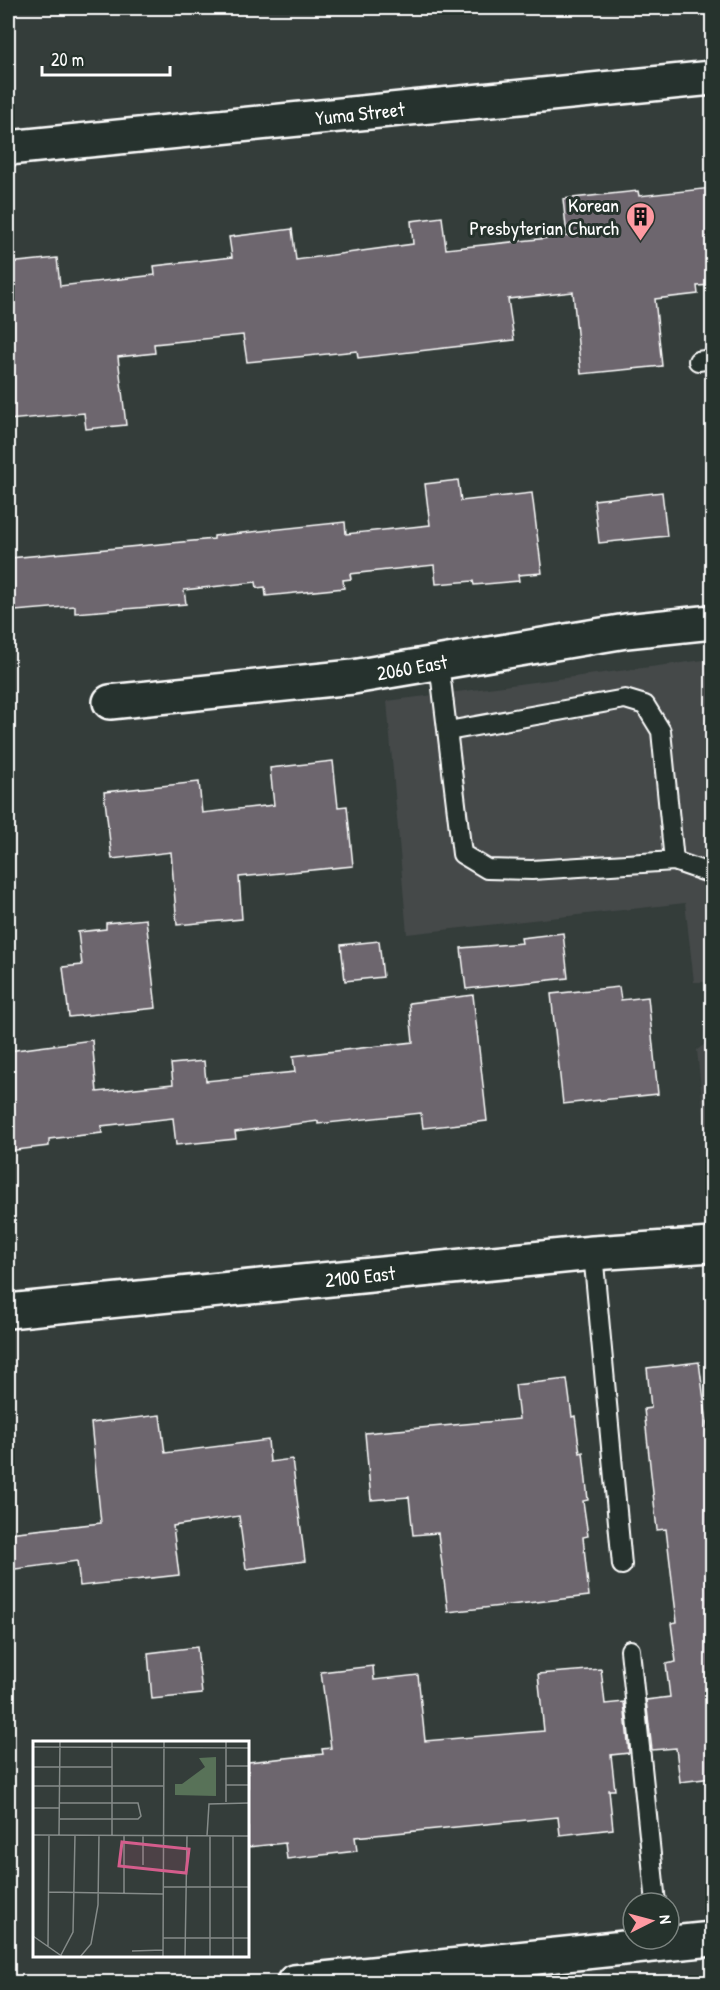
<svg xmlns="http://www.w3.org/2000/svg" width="720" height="1990" font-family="'Patrick Hand',sans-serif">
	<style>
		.built { fill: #45494a }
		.building { fill: #6d666e; stroke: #fff; stroke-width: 1.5 }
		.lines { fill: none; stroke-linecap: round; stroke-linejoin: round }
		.service-casing { stroke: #fff; stroke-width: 22 }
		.minor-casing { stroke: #fff; stroke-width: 38 }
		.tertiary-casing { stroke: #fff; stroke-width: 38 }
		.service { stroke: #26332d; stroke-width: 18 }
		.minor { stroke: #26332d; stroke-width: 33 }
		.tertiary { stroke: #26332d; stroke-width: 33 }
		.labels { text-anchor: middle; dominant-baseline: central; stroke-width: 6; stroke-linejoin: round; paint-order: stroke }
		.street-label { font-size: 20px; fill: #fff; stroke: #26332d }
		.poi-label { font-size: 20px; fill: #fff; stroke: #26332d; text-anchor: end }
		.inset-road { fill: none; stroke: #858b89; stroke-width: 1.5 }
		.view { fill: #d45d8c; fill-opacity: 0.15; stroke: #d45d8c; stroke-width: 3 }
		.inset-edge { fill: none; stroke: #fff; stroke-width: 3 }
	</style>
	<rect width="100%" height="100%" fill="#343d3a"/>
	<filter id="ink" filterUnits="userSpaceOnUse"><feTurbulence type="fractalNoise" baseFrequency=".0167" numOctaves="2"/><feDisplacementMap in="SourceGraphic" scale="12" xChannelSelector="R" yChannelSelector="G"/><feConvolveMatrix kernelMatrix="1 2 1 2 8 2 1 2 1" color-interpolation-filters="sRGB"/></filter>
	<g filter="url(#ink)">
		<g class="built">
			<polygon points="712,659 712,982 694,982 685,903 407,934 387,701"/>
			<polygon points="712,1039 712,1178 710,1178 697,1050"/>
		</g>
		<g class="building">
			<polygon points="712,188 712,285 697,286 698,294 655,299 662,366 581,374 573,292 508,299 514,340 358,358 357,351 247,362 243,335 154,344 155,353 118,357 126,425 86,429 84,413 8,420 8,263 57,258 60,286 155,275 154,266 232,257 229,237 292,229 296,260 413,244 411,221 442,217 446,249 567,236 563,199 638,191 639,196"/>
			<polygon points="458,480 461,501 532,493 542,573 518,575 519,581 474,585 473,581 436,584 434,565 350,574 351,579 343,580 344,588 266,596 265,587 257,588 256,582 184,590 186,604 75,613 75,606 15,611 10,558 214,539 214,536 345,522 346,534 430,525 425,484"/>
			<polygon points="662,492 667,536 599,543 594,500"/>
			<polygon points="333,761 338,807 347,806 353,866 239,877 242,919 177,925 171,852 112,859 104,792 199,782 202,813 274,805 270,768"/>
			<polygon points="146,919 156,1008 69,1017 63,967 82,965 78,932 106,929 106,923"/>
			<polygon points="563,933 568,978 466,989 461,948 522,943 521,938"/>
			<polygon points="379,941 383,977 345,981 341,945"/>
			<polygon points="619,987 621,1000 648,997 658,1094 563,1104 551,994"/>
			<polygon points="473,995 487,1121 423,1128 421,1113 318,1124 318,1121 235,1132 236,1139 176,1145 173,1118 101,1126 102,1133 49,1139 49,1146 8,1151 8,1051 92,1040 97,1092 173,1084 171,1064 204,1061 206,1081 295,1072 293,1056 413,1042 409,1003"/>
			<polygon points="699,1362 712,1461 712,1778 680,1782 676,1748 652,1750 646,1700 670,1697 666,1664 676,1662 671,1623 677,1622 666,1529 657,1530 644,1409 651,1408 647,1368"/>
			<polygon points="567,1379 572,1417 575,1416 580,1453 583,1452 588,1500 583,1501 588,1536 583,1537 589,1596 448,1612 438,1533 413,1535 409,1497 371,1500 365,1433 519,1419 515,1385"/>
			<polygon points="160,1415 165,1453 268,1440 270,1462 292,1459 305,1561 246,1569 239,1516 173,1526 179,1575 80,1586 77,1561 8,1570 8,1533 101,1523 91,1423"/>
			<polygon points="197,1647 202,1694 152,1699 148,1653"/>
			<polygon points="373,1666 374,1680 418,1675 425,1741 544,1731 538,1674 601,1669 605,1704 624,1702 629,1753 611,1755 615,1790 609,1790 613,1829 560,1835 558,1817 355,1837 357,1851 287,1859 285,1843 248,1847 248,1762 323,1754 322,1749 331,1748 321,1672"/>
		</g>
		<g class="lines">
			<defs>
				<g id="service">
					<polyline points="698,361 712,359"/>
					<polyline points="439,663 462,854 487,869 532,870 674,861 712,874"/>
					<polyline points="448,731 625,699 645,705 661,731 674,861"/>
					<polyline points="593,1253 622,1565"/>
					<polyline points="630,1650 656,1903"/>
				</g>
				<g id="minor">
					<polyline points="8,148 712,78"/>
					<polyline points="110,702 353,677 626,631 712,622"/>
					<polyline points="294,1982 712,1939"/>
				</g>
				<polyline id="tertiary" points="8,1311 593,1253 712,1245"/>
			</defs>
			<use href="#service" class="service-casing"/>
			<use href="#minor" class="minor-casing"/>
			<use href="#tertiary" class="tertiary-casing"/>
			<use href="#service" class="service"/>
			<use href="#minor" class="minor"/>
			<use href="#tertiary" class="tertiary"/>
		</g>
	</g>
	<defs>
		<symbol id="building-pin" viewBox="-11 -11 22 30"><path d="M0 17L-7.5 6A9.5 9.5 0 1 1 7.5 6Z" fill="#ff9aa2" stroke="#26332d"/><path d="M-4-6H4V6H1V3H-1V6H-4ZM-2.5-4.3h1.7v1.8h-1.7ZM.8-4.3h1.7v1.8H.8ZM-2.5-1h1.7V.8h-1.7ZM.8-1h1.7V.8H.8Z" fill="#111"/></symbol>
	</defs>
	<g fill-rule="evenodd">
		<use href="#building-pin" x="624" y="200" width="33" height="45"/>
	</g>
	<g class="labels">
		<g class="street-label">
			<text transform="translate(360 113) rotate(-6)">Yuma Street</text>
			<text transform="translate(412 667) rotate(-10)">2060 East</text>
			<text transform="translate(360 1276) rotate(-6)">2100 East</text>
		</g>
		<g class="poi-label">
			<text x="619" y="204">Korean<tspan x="619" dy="23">Presbyterian Church</tspan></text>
		</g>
	</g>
	<g transform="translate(33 1741)">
		<rect width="216" height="216" fill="#343d3a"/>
		<path d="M183 16V55L142 54V43H149L172 26 166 17Z" fill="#587258"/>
		<path class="inset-road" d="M0 6 216 7M193 25H216M0 26H79M193 44H216M0 45H130M193 61V0M0 67H27M27 78H105L108 75 105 62H27M0 94 216 95M26 94 27 0M79 94V0M110 95V124M174 95 176 63 216 62M131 146H216M16 151 130 153M91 153V95M0 195 30 216M130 197H216M15 205 16 94M99 210 130 209M28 214 40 191 42 94M47 216 58 203 65 164 66 94M130 216 131 0M152 216 154 95M177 216V95M200 216V95"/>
		<path class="view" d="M89 101 156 108 153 132 86 125Z"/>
		<rect width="216" height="216" class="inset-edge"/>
	</g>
	<rect width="720" height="1990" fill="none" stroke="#26332d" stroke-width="30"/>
	<rect x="15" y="15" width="690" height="1960" fill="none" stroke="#fff" stroke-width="2" filter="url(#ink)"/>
	<g transform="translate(651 1921) rotate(84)"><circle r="28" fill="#26332d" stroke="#7d8581" stroke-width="1.5"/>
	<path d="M0-4.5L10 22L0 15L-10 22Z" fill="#ff9aa2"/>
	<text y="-9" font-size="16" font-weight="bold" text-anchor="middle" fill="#ffffff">N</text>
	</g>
	<path d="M42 66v9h128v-9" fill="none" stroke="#ffffff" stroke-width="3"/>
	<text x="51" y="66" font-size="18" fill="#ffffff" stroke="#26332d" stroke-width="4.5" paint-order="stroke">20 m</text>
</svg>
